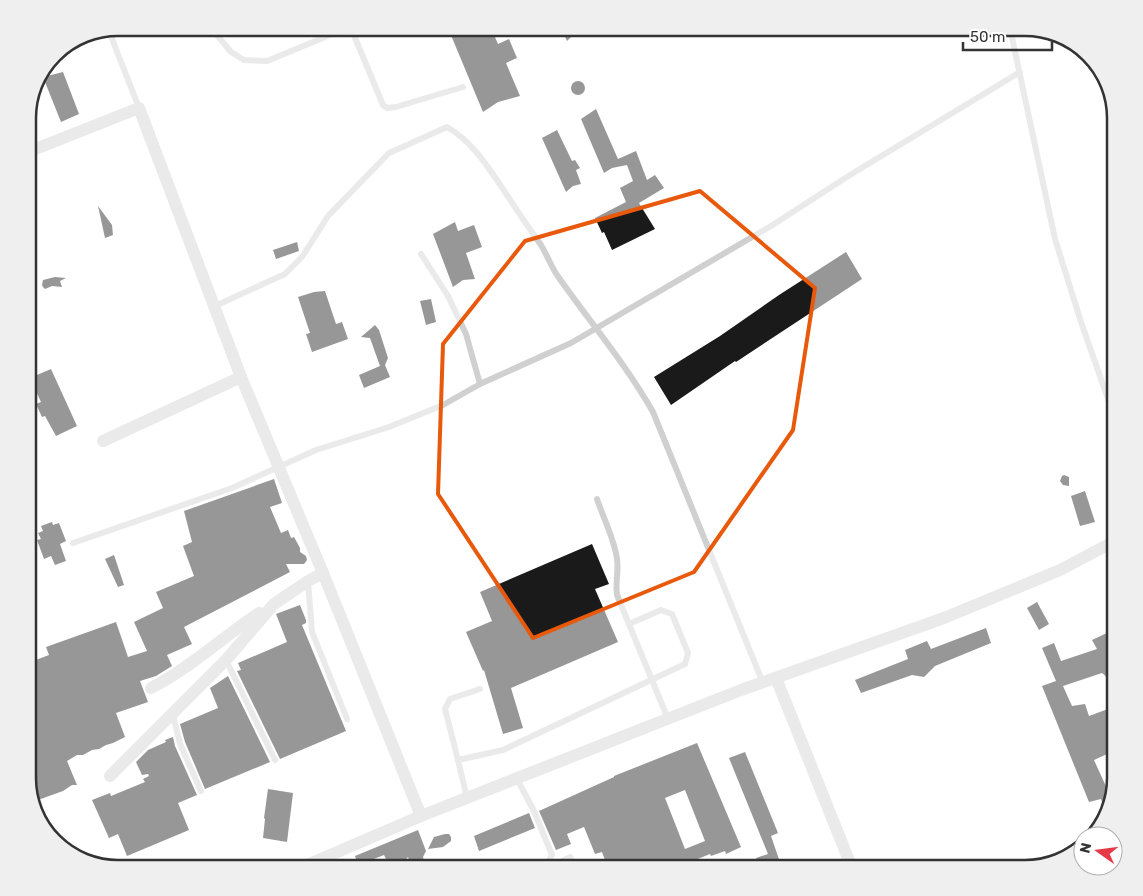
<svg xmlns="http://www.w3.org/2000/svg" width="1143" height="896" font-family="Rubik,sans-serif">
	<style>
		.building { fill: #1a1a1a; fill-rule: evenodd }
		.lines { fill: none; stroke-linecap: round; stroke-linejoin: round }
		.lane { stroke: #d0d0d0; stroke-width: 6 }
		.street { stroke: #d0d0d0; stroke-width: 12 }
		.marked { fill: none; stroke: #e8590c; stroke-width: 4; stroke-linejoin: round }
		.rim { fill: none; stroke: #333; stroke-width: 2.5 }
	</style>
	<rect width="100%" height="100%" fill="#fff"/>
	<g class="building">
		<polygon points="448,28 491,28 498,44 509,39 517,58 506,63 520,96 498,102 483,112"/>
		<polygon points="561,28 580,28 567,41"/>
		<polygon points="63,72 79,114 61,122 43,77"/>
		<circle cx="578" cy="88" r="7"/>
		<polygon points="596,109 618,159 636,151 647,180 655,175 664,188 639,203 655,229 612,250 604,232 602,233 595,218 626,202 620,188 633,181 627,165 612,168 604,173 581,119"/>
		<polygon points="557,130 572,161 575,160 580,168 576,170 581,184 573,186 566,192 542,138"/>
		<polygon points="98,206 112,225 113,235 105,238"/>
		<polygon points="455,222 458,231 474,225 482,247 466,253 475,279 463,280 453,287 433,234"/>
		<polygon points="297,242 299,251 276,259 273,250"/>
		<polygon points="846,252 862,279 736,362 735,361 671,405 654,377 720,336 779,295"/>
		<polygon points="55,277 66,278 60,281 62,287 52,286 45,289 43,287 42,285 43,280"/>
		<polygon points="325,291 336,324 342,322 348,339 312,352 306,334 310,333 298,297 314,292"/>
		<polygon points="431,299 436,322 426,325 420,301"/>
		<polygon points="375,325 379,330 388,358 385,365 390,377 364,388 359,375 380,366 370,338 361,337"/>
		<polygon points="51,369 77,426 56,436 45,416 42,417 36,404 41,402 30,378"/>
		<polygon points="1064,475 1069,477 1069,486 1063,485 1060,481 1062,476"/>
		<polygon points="274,479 282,503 270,507 281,533 288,530 291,538 294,537 300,548 300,552 306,556 307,560 304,564 286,564 290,572 184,627 192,644 167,655 172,666 156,676 140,681 148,702 116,713 125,737 113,743 106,745 99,749 92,750 83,755 77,755 67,761 77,785 72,785 63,791 38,800 28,776 28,663 49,655 46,647 116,622 128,657 147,651 134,622 163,608 156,592 194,576 183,546 192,542 184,511"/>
		<polygon points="1085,491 1095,522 1080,526 1071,496"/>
		<polygon points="52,522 53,525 59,523 66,541 60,544 66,561 55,565 51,556 44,559 37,540 41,539 38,533 43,531 41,526"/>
		<polygon points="592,544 609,584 595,589 618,642 511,688 523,728 503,734 484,670 483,671 466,632 492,621 480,592"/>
		<polygon points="114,555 124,585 118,587 105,559"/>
		<polygon points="1037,602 1049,624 1039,630 1027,608"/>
		<polygon points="300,605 306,620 306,623 302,625 346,731 280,759 237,671 241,670 238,663 287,642 276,614"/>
		<polygon points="986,628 991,643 935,666 924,677 912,675 861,693 855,680 908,659 905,650 927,641 931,649"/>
		<polygon points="1109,632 1116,646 1116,685 1102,673 1063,686 1072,706 1085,704 1089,716 1116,706 1116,750 1094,760 1109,793 1104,808 1101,799 1089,802 1042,686 1056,681 1042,648 1054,643 1061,661 1097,649 1092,640"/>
		<polygon points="228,676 270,762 205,789 185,742 180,724 218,708 210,688"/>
		<polygon points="173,737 175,746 197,795 178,803 189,830 127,856 118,834 109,838 92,800 110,793 111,796 145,782 143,779 149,776 148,774 142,775 136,762 148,750 166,742 165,740"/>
		<path d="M697 743 741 847 726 854 725 851 711 856 710 854 675 868H608L602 852 595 854 584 827 567 834 571 844 556 850 539 811 614 777V776ZM685 790 705 841 685 849 665 798Z"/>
		<polygon points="745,752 778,833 771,836 782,868 760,868 756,858 768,854 729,758"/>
		<polygon points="268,789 293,793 287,842 263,838 265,819 264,818"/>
		<polygon points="529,813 535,828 479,851 474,836"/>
		<polygon points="418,830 426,851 423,857 425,864 420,868 412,868 408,857 398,868 390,867 384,855 358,865 355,856"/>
		<polygon points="445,834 449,834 451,837 451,841 443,847 428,849 434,837"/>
	</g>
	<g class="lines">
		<g class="lane">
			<polyline points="211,28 231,52 244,60 267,61 347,28"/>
			<polyline points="351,28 383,105 387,108 396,107 463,87"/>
			<polyline points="1010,28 1055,239 1081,322 1115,419"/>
			<polyline points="109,31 139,108"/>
			<polyline points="421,254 448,296 466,334 480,384"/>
			<path d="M215 306 285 274 302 257 328 216 389 153 447 127C475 143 491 172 509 198 519 214 530 229 541 245 547 255 551 266 557 275 589 321 626 364 653 412L763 683"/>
			<path d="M597 499C603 517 615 541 617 559 619 572 615 582 617 595L668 719"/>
			<polyline points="73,543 232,488 316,450 389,427 443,405 480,384 571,343 771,226 850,175 1020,72"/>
			<polyline points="308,581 312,632 347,719"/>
			<polyline points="226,660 275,760"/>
			<polyline points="480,689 450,699 445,709 458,760 503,750 685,664 688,653 672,614 661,610 629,624"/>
			<polyline points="173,715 180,744 201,791"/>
			<polyline points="458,760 467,798"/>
			<polyline points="517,779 534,811 552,855 549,860 557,864 570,857 576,868"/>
		</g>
		<g class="street">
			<polyline points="28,152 139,108 241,377 323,573 421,816"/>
			<polyline points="103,441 241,377"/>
			<polyline points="776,678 852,868"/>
			<path d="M151 688C190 668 223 637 259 613"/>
			<polyline points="110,776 226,660 274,604 308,581 323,573"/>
			<polyline points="300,868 421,816 741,690 944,618 1060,570 1115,541"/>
		</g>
	</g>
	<path d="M0 0H1143V896H0ZM700 191 815 288 793 430 694 572 533 638 438 494 443 344 525 241Z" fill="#fff" fill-opacity=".55" fill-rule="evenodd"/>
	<path class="marked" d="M700 191 815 288 793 430 694 572 533 638 438 494 443 344 525 241Z"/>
	<path d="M0 0H1143V896H0ZM118 36H1025A82 82 0 0 1 1107 118V778A82 82 0 0 1 1025 860H118A82 82 0 0 1 36 778V118A82 82 0 0 1 118 36Z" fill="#efefef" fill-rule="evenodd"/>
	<path class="rim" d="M118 36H1025A82 82 0 0 1 1107 118V778A82 82 0 0 1 1025 860H118A82 82 0 0 1 36 778V118A82 82 0 0 1 118 36Z"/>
	<g transform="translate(1098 851) rotate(284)"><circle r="24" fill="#ffffff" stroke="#adadad"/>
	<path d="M0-4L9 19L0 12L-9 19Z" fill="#e63946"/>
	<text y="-8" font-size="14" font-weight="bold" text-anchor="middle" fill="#333333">N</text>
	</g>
	<path d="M963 42v8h89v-8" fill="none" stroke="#333333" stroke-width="2.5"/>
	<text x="970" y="42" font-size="15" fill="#333333" stroke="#ffffff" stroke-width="4" paint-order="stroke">50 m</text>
</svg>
